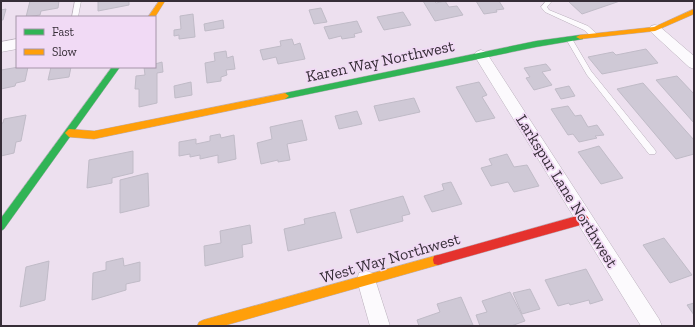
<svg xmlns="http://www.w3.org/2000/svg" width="695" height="327" font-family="'Zilla Slab',serif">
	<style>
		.building { fill: #cfc9d6; stroke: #c0bbc7 }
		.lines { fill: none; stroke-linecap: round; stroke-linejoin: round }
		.lane-casing { stroke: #b9afbb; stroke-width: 1 }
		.street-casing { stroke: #b9afbb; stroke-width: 1 }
		.fast-casing { stroke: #b9afbb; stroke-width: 1 }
		.slow-casing { stroke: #b9afbb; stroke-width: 1 }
		.jam-casing { stroke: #b9afbb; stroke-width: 1 }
		.lane { fill: #fcfafd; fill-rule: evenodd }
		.street { fill: #fcfafd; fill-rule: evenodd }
		.fast { fill: #30b455; fill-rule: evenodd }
		.slow { fill: #ff9f0a; fill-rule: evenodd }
		.jam { fill: #e5322d; fill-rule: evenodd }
		.labels { text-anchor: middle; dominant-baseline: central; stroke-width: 3.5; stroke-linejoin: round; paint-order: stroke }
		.street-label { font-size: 16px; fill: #362d37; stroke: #f1daf5 }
	</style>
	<rect width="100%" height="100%" fill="#ede0ef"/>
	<g class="building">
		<polygon points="30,1 59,1 58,8 41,11 40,15 26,17"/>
		<polygon points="98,1 129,1 129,5 98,11"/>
		<polygon points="423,1 434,1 436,3 445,1 449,7 457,6 463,15 435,21"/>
		<polygon points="476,1 499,1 504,9 496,10 497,12 484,14"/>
		<polygon points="568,1 620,1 582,14"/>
		<polygon points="321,8 327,22 314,24 309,10"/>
		<polygon points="6,9 3,20 1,20 1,10"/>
		<polygon points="403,12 411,25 384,30 377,17"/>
		<polygon points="193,14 195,37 179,39 179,35 174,36 174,30 181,29 180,16"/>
		<polygon points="223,20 224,28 205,31 204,24"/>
		<polygon points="357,21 362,32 354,34 355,37 342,39 341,36 329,39 324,27"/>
		<polygon points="292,39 294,45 300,43 305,59 278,64 276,57 263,60 260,50 281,46 280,41"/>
		<polygon points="646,49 658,63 602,74 588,57 613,52 616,55"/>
		<polygon points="226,51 227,58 233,56 235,69 226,70 227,75 221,77 221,81 207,83 205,63 215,61 214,53"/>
		<polygon points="162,62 163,72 157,73 157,103 139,107 139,89 135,89 136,76 145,75 144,67 155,67 155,64"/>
		<polygon points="546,64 551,70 542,72 552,85 534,90 526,78 530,77 524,68"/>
		<polygon points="19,67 28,67 25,81 16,83 15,86 1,89 1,70"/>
		<polygon points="51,67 71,67 69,77 48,80"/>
		<polygon points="677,76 694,94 694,123 656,80"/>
		<polygon points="191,82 192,95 175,98 174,86"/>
		<polygon points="479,82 487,95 482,97 495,118 476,122 456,87"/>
		<polygon points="643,83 694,140 694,154 676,159 617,89"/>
		<polygon points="569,86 575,96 561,99 555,89"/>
		<polygon points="414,98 420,112 379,121 374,106"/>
		<polygon points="568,106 575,116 581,115 588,127 597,125 604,135 595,136 597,138 579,142 573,134 568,135 551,109"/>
		<polygon points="357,111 362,124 339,129 335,116"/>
		<polygon points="26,115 21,141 16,142 14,153 1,156 1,123 3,123 4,119"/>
		<polygon points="302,120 307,140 287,144 290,160 278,162 278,160 261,164 257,143 272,139 270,127"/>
		<polygon points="220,134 221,138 234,135 236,159 218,163 218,155 200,159 200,155 190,157 190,154 179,156 179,142 196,139 196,144 210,141 210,136"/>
		<polygon points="599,146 623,178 601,184 578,152"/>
		<polygon points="133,151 133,173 112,178 112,183 87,188 89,160"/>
		<polygon points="507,154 514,167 527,165 539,186 514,192 508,182 491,186 481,168 492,165 489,159"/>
		<polygon points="148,173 149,206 120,213 120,180"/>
		<polygon points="451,182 462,204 432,212 424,196 444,190 442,184"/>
		<polygon points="403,196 410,214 402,216 403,221 357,233 350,210"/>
		<polygon points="335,212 342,238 288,251 284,229 305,224 304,219"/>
		<polygon points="250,225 252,243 242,245 243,257 205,266 204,246 221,243 220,231"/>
		<polygon points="664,238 692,275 670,283 643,245"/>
		<polygon points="123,258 124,266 140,262 140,281 126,284 126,290 92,300 93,273 106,270 106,262"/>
		<polygon points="49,261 45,300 20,307 26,267"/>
		<polygon points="586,269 603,300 590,304 589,300 570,305 569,303 558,306 545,280"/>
		<polygon points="530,289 540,309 522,314 513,293"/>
		<polygon points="510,292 525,321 511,326 480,326 476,315 487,312 482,301"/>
		<polygon points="461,297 473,325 419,326 417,320 440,312 437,304"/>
		<polygon points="694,303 694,315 687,305"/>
	</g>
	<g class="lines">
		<defs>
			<g id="lane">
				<polygon points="75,1 81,1 78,17 72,17"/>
				<polygon points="546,1 552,1 547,7 549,10 588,26 596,33 596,37 592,37 584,30 545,12 541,7"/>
				<polygon points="567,37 571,37 591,71 655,150 656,152 655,154 649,154 587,75 566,39"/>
			</g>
			<g id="street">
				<polygon points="655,25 659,26 694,56 694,69 689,67 651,32 649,29 651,26"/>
				<polygon points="17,39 17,49 1,52 1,42"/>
				<polygon points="481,50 486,52 659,319 662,326 641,326 474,55 476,52"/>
				<polygon points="366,271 373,273 390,326 370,326 357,280 359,273"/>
			</g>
			<g id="fast">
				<polygon points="580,35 583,35 583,39 536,47 285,99 281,96 285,93 536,41"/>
				<polygon points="112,67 120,67 4,229 1,231 1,218"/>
			</g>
			<g id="slow">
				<polygon points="159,1 165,1 155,17 148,17"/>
				<polygon points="694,9 694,14 655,31 580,39 576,37 580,35 654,27"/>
				<polygon points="285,93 289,96 285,99 94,139 69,137 65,133 69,129 94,131"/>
				<polygon points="438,255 442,256 443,260 442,264 438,265 223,326 197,326 199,322 203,320"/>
			</g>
			<polygon id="jam" points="584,214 587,216 589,219 587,222 584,224 438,265 434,264 433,260 434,256 438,255"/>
		</defs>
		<use href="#lane" class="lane-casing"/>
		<use href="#street" class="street-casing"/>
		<use href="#fast" class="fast-casing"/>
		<use href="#slow" class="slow-casing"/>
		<use href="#jam" class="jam-casing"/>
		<use href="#lane" class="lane"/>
		<use href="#street" class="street"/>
		<use href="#fast" class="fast"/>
		<use href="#slow" class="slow"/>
		<use href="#jam" class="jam"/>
	</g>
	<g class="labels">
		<g class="street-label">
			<text transform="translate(380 61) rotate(-12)">Karen Way Northwest</text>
			<text transform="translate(567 191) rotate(58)">Larkspur Lane Northwest</text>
			<text transform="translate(390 258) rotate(-16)">West Way Northwest</text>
		</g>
	</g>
	<rect width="695" height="327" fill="none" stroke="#362d37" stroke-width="4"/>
	<rect x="16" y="16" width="140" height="52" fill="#f1daf5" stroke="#a695a9"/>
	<rect x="24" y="29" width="20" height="6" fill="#30b455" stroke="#a695a9"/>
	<text x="52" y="36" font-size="12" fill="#362d37">Fast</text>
	<rect x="24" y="49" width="20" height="6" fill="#ff9f0a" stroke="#a695a9"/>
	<text x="52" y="56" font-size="12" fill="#362d37">Slow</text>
</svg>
